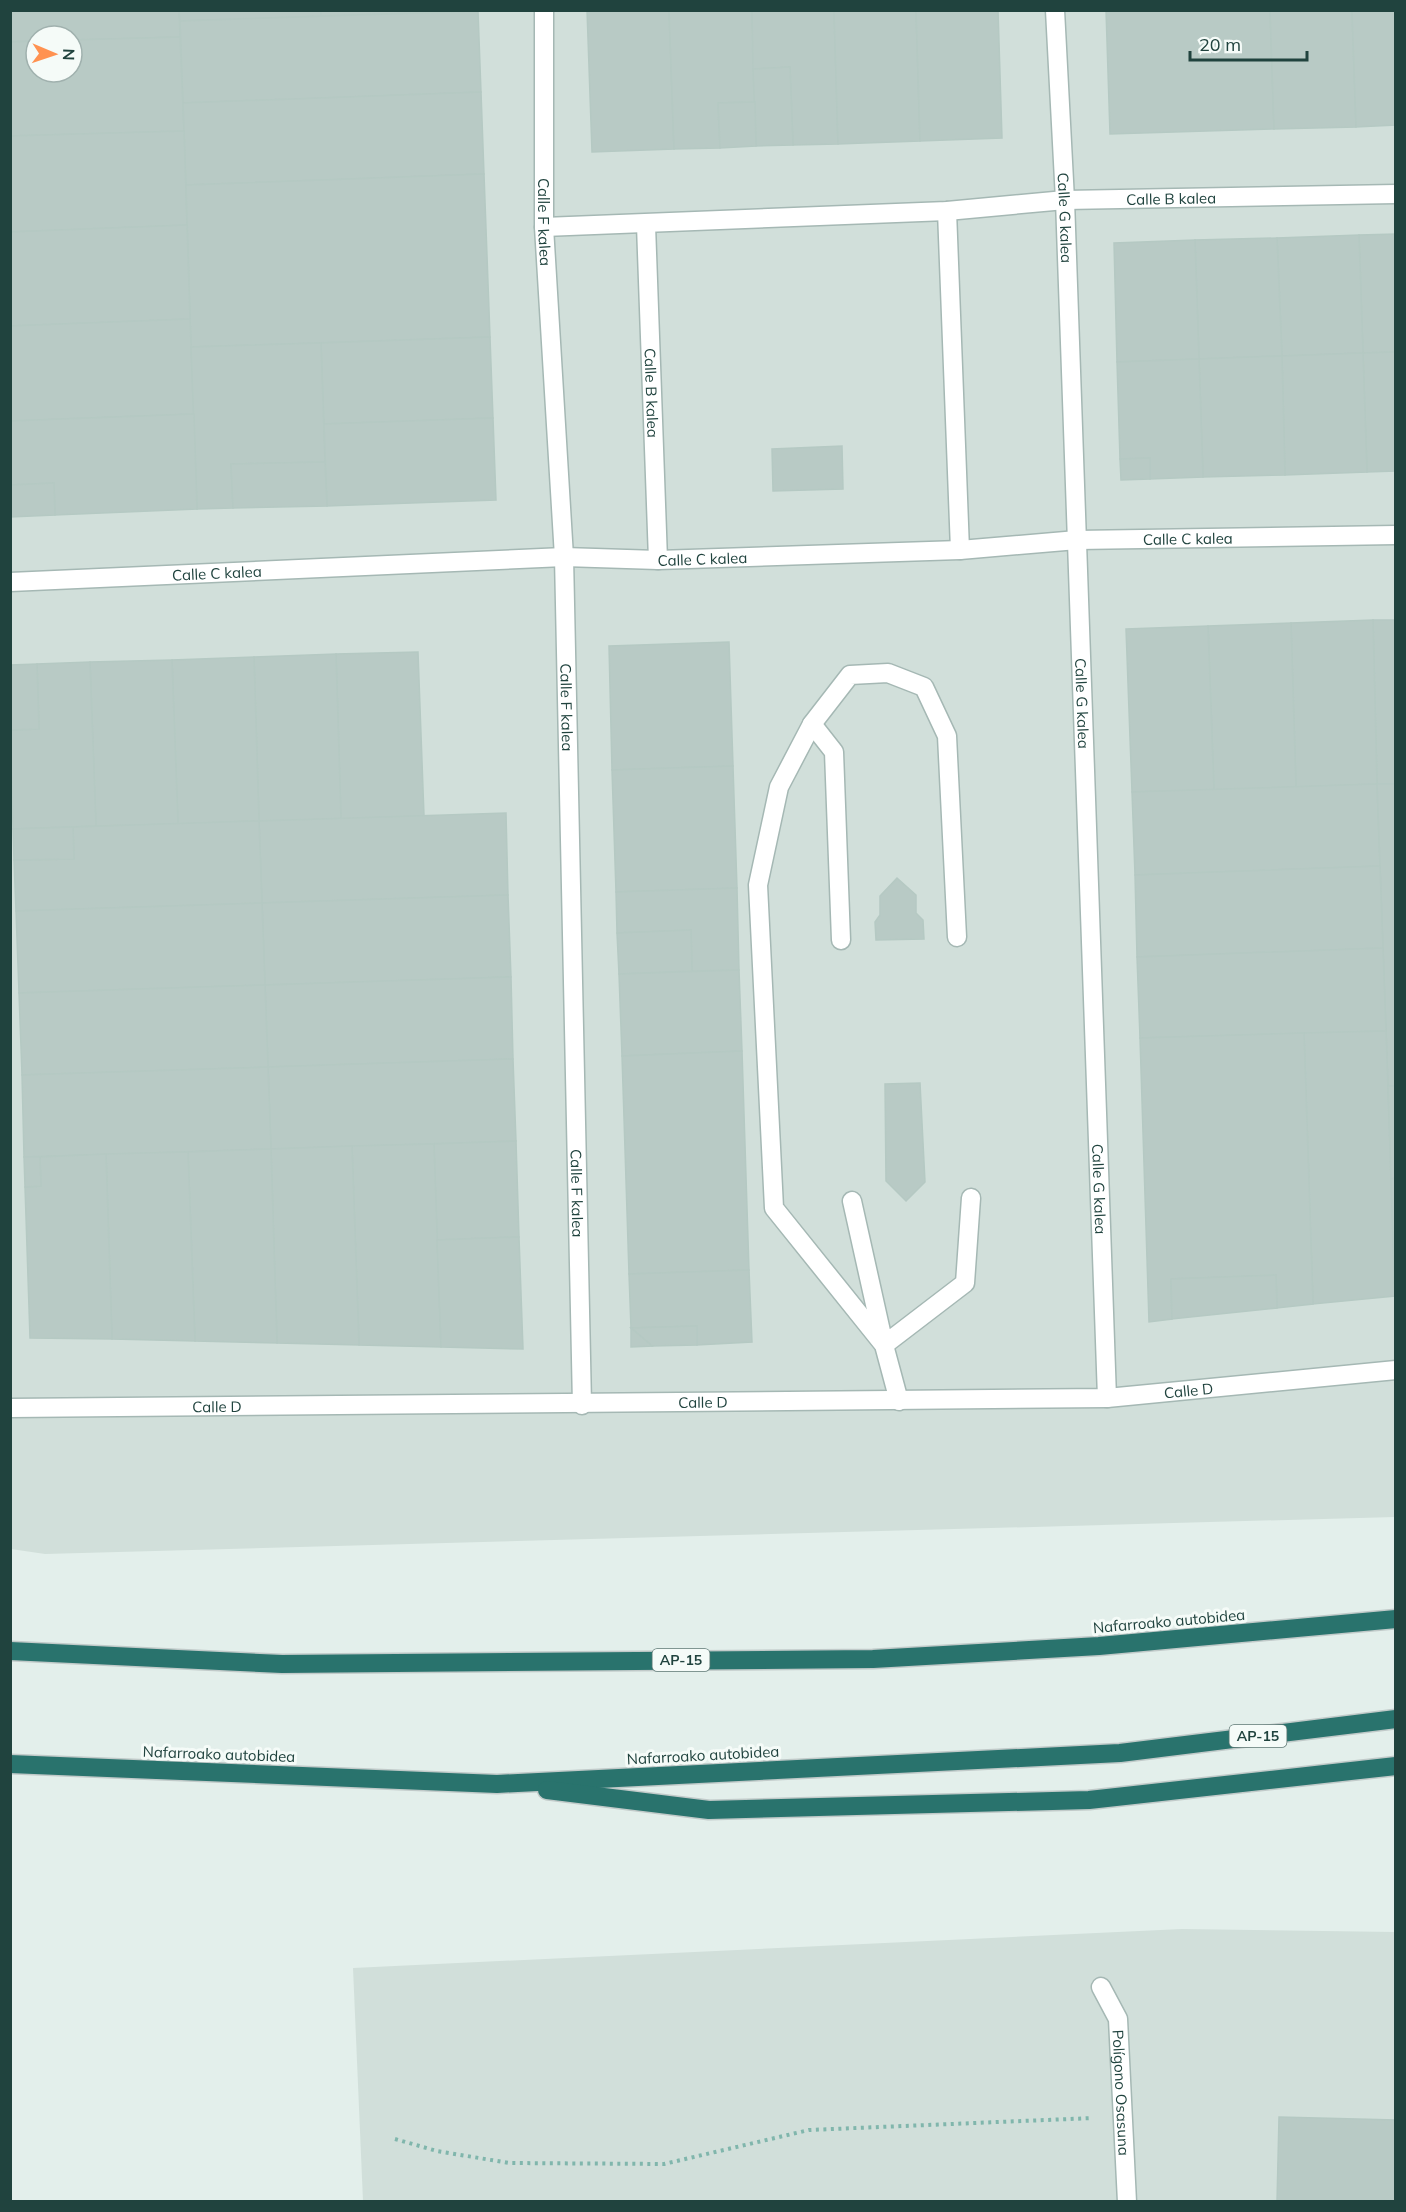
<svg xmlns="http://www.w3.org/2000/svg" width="1406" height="2212" font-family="Mulish,sans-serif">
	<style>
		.built { fill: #d1dfda; fill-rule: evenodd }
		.building { fill: #b8cac5; stroke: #b5c9c3; stroke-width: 1.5 }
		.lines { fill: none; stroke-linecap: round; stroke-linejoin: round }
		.minor-casing { stroke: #a5b8b4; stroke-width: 21 }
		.highway-casing { stroke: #c1cac9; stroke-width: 21 }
		.path { stroke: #80b6ac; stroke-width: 4; stroke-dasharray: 3 4.5; stroke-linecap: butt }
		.minor { stroke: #fff; stroke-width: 18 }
		.highway { stroke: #29736d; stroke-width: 18 }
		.labels { text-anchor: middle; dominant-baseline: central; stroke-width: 6; stroke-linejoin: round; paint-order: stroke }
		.shield { fill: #f5fbf8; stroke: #607a76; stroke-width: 1.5 }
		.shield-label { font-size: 14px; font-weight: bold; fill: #20433e }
		.street-label { font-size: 15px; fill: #20433e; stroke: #f5fbf8 }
	</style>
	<rect width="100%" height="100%" fill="#e3efeb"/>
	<g class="built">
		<path d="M11 11H1395V1517L45 1554 11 1549ZM36 36H72V72H36Z"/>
		<polygon points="1182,1929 1395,1932 1395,2201 363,2201 353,1968"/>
	</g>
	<g class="building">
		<polygon points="10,10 179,10 180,37 72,40 72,36 36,36 36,41 10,42"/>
		<polygon points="179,10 321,10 321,16 180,21"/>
		<polygon points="321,10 478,10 478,11 321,16"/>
		<polygon points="587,10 669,10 674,149 592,152"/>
		<polygon points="669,10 752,10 755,102 718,103 720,148 674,149"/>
		<polygon points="752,10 834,10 838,144 793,145 790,67 753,69"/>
		<polygon points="834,10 916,10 920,141 838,144"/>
		<polygon points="916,10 998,10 1002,138 920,141"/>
		<polygon points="1106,10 1270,10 1274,129 1110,134"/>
		<polygon points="1270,10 1352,10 1356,127 1274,129"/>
		<polygon points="1352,10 1396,10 1396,125 1356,127"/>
		<polygon points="478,11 481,92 183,103 180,21"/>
		<polygon points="180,37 184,131 10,136 10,42 36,41 36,72 72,72 72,40"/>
		<polygon points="790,67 793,145 756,146 753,69"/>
		<polygon points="481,92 484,174 186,185 183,103"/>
		<polygon points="755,102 756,146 720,148 718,103"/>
		<polygon points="184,131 187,225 10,232 10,136"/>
		<polygon points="484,174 490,337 191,347 186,185"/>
		<polygon points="187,225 190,319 10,326 10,232"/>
		<polygon points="1396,234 1396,352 1363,353 1359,235"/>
		<polygon points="1359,235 1363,353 1282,356 1277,238"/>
		<polygon points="1277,238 1282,356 1199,359 1195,240"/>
		<polygon points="1195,240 1199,359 1117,362 1114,243"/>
		<polygon points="190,319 194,414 10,421 10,326"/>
		<polygon points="490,337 493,418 324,424 321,343"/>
		<polygon points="321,343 325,462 231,464 233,508 197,509 191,347"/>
		<polygon points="1396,352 1396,471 1367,472 1363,353"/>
		<polygon points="1363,353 1367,472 1285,475 1282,356"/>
		<polygon points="1282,356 1285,475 1203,477 1199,359"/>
		<polygon points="1199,359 1203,477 1150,479 1150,458 1120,459 1117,362"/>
		<polygon points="194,414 197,509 55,515 54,483 10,485 10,421"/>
		<polygon points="493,418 496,500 327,506 324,424"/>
		<polygon points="842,446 843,489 773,491 772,449"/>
		<polygon points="1150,458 1150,479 1121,480 1120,459"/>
		<polygon points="325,462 327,506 233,508 231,464"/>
		<polygon points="54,483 55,515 10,517 10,485"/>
		<polygon points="1373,620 1396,620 1396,784 1377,784"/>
		<polygon points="1373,620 1377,784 1296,787 1291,623"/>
		<polygon points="1291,623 1296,787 1214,790 1208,626"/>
		<polygon points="1208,626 1214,790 1132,792 1126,629"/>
		<polygon points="729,642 733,766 612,770 609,646"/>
		<polygon points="418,652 424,816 341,819 336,654"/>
		<polygon points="336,654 341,819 259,821 254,657"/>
		<polygon points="254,657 259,821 178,824 172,660"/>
		<polygon points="172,660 178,824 96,826 90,662"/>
		<polygon points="90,662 96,826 13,829 10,730 39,729 37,664"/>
		<polygon points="37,664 39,729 10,730 10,665"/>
		<polygon points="733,766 737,888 616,892 612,770"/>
		<polygon points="1377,784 1380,866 1135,875 1132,792"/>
		<polygon points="1377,784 1396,784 1396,1086 1388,1086"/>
		<polygon points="506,813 508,895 262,903 259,821"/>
		<polygon points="259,821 262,903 16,911 14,860 74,859 73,827"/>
		<polygon points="73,827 74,859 14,860 13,829"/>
		<polygon points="1380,866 1383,948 1137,957 1135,875"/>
		<polygon points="897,878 916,895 916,913 923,920 924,939 876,940 875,922 880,915 880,896"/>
		<polygon points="737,888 739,970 692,971 691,930 617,933 616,892"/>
		<polygon points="508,895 511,977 265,985 262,903"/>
		<polygon points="262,903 265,985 19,993 16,911"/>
		<polygon points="691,930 692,971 619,974 617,933"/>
		<polygon points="1383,948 1386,1031 1140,1038 1137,957"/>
		<polygon points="739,970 742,1051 622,1056 619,974"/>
		<polygon points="511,977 513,1059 268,1067 265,985"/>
		<polygon points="265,985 268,1067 22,1075 19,993"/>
		<polygon points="1386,1031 1395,1296 1313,1304 1304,1033"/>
		<polygon points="1304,1033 1313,1304 1277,1308 1276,1275 1171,1279 1172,1319 1149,1322 1140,1038"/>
		<polygon points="742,1051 749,1270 629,1274 622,1056"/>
		<polygon points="513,1059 516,1141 271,1149 268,1067"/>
		<polygon points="268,1067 271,1149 24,1157 22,1075"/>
		<polygon points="920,1083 925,1182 906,1201 886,1181 885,1084"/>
		<polygon points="1388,1086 1396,1086 1396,1178 1391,1179"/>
		<polygon points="516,1141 519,1237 437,1240 434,1144"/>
		<polygon points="434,1144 441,1347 359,1345 352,1146"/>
		<polygon points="352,1146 359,1345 277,1343 271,1149"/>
		<polygon points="271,1149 277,1343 195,1341 188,1152"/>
		<polygon points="188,1152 195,1341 112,1339 106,1154"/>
		<polygon points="106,1154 112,1339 30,1338 25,1187 41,1186 40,1157"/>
		<polygon points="24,1157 40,1157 41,1186 25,1187"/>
		<polygon points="1396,1178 1396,1296 1395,1296 1391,1179"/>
		<polygon points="519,1237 523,1349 441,1347 437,1240"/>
		<polygon points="749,1270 752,1342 697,1345 697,1326 631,1328 629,1274"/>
		<polygon points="1276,1275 1277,1308 1172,1319 1171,1279"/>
		<polygon points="697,1326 697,1345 652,1346 631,1328"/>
		<polygon points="631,1328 652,1346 631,1347"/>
		<polygon points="1279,2117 1396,2120 1396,2202 1277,2202"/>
	</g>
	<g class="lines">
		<defs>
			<g id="minor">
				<path id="s1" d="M544 10V227L564 557 582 1405"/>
				<path id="s2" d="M1055 10 1065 200 1107 1398"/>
				<polyline points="947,211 960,550"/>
				<path id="s3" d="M646 225 658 560"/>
				<path id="s4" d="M544 227 947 211 1065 200 1396 194"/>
				<path id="s5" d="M10 582 564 557 658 560 960 550 1077 540 1396 535"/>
				<polyline points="812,724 834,752 841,940"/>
				<polyline points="852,1201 884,1345 965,1283 971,1198"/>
				<polyline points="899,1401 884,1345 774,1208 758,885 779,787 812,724 850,675 888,673 924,687 947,736 957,937"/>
				<path id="s6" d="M10 1408 1107 1398 1396 1370"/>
				<path id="s7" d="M1101 1987 1118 2019 1127 2202"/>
			</g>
			<g id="highway">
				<polyline points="10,1651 282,1664 873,1659 1099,1646 1396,1619"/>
				<polyline points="10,1764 497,1784 1120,1753 1396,1719"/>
				<polyline points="547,1790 709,1810 1089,1800 1396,1766"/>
			</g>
		</defs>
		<use href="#minor" class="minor-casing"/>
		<use href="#highway" class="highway-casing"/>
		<polyline class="path" points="395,2139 437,2151 509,2163 664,2164 809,2130 1093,2118"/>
		<use href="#minor" class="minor"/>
		<use href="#highway" class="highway"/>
	</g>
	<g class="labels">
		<g class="shield">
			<rect x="652.5" y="1649" width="57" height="22" rx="4.5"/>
			<rect x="1229.5" y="1725" width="57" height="22" rx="4.5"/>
		</g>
		<g class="shield-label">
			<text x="681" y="1660">AP-15</text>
			<text x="1258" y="1736">AP-15</text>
		</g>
		<g class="street-label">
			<text stroke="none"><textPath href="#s4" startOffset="628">Calle B kalea</textPath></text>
			<text stroke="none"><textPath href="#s2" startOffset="208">Calle G kalea</textPath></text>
			<text stroke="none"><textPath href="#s1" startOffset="212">Calle F kalea</textPath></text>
			<text stroke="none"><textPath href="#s3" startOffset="168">Calle B kalea</textPath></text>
			<text stroke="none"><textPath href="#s5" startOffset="1179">Calle C kalea</textPath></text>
			<text stroke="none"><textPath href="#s5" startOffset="693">Calle C kalea</textPath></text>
			<text stroke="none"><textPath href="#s5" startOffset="207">Calle C kalea</textPath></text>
			<text stroke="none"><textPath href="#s2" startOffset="694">Calle G kalea</textPath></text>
			<text stroke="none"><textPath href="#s1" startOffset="698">Calle F kalea</textPath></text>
			<text stroke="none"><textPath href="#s2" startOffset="1180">Calle G kalea</textPath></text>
			<text stroke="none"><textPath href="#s1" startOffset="1184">Calle F kalea</textPath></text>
			<text stroke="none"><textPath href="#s6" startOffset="1179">Calle D</textPath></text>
			<text stroke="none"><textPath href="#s6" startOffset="693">Calle D</textPath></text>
			<text stroke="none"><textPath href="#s6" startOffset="207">Calle D</textPath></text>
			<text transform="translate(1169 1621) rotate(-5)">Nafarroako autobidea</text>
			<text transform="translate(219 1754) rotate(2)">Nafarroako autobidea</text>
			<text transform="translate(703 1755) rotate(-3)">Nafarroako autobidea</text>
			<text stroke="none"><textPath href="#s7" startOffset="110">Polígono Osasuna</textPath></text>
		</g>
	</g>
	<rect width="1406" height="2212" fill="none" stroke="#20433e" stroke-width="24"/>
	<g transform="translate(54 54) rotate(92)"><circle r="28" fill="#f5fbf8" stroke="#a0b1ae" stroke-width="1.5"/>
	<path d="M0-4.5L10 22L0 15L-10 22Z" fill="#ff9251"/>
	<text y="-9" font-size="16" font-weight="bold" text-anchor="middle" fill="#20433e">N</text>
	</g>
	<path d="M1190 51v9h117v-9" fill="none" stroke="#20433e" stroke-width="3"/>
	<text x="1199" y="51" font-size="18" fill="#20433e" stroke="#f5fbf8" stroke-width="4.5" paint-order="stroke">20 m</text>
</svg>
